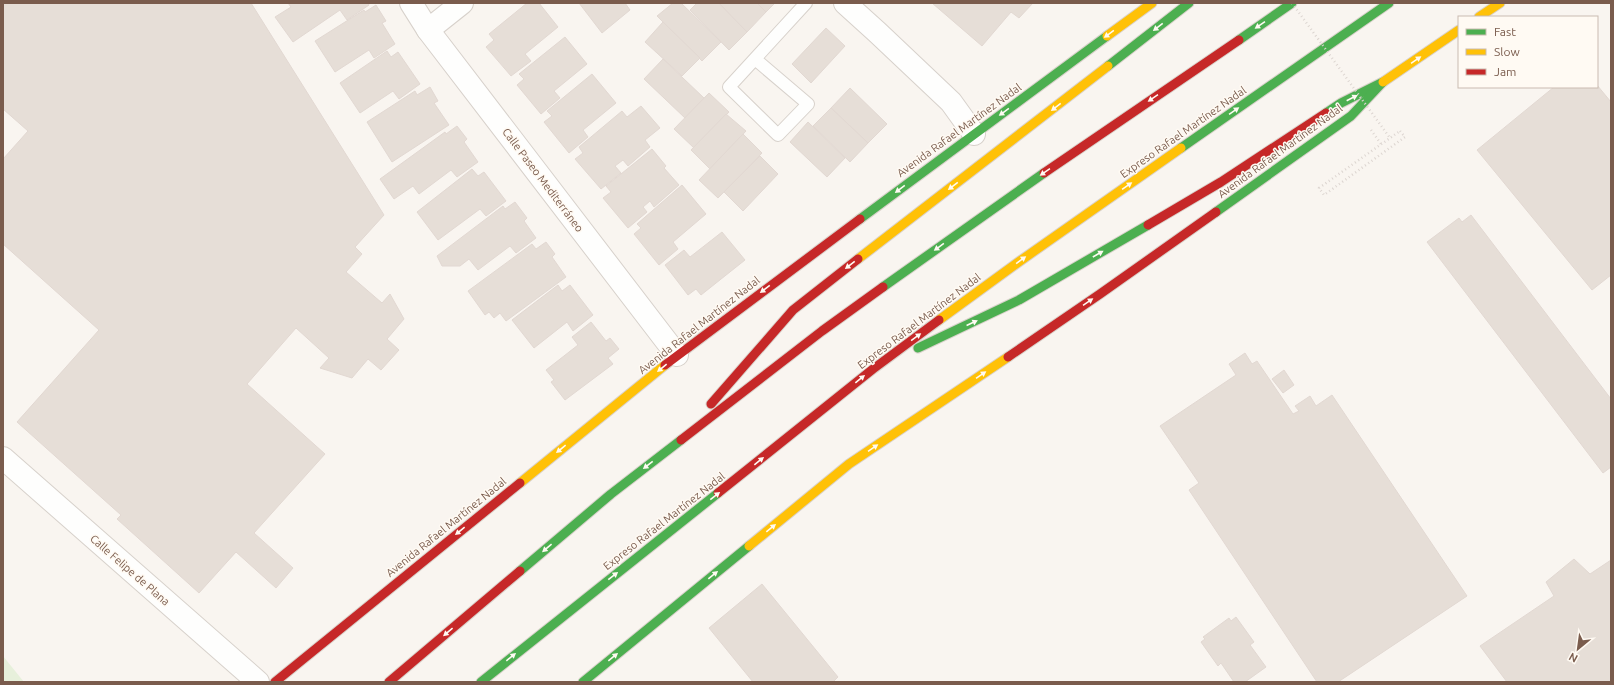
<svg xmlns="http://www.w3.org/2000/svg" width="1614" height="685" font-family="Ubuntu,sans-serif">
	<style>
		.green { fill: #e7f0db }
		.building { fill: #e6ded7; stroke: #e2d8d2 }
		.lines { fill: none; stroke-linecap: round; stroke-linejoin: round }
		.lane-casing { stroke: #d7d1cb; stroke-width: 14 }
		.street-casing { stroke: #d7d1cb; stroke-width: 24 }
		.fast-casing { stroke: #d9d2cb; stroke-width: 11 }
		.slow-casing { stroke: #d9d2cb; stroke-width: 11 }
		.jam-casing { stroke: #d9d2cb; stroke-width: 11 }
		.path { stroke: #dcd5d0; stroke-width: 2.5; stroke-dasharray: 1 3; stroke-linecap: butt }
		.lane { stroke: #fefefd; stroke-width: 12 }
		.street { stroke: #fefefd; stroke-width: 22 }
		.fast { stroke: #4caf50; stroke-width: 9 }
		.slow { stroke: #ffc107; stroke-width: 9 }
		.jam { stroke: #c62828; stroke-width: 9 }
		.path-bridge { stroke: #dcd5d0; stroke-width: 2.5; stroke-dasharray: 1 3; stroke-linecap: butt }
		.oneway { fill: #fffaf3 }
		.labels { text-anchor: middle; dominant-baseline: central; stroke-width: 3; stroke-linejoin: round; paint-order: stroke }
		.street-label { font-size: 11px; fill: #7a5c4d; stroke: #fffaf3 }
	</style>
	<rect width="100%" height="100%" fill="#f9f5f0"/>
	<polygon class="green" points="3,656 24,682 3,682"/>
	<g class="building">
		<polygon points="3,3 251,3 384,215 355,247 362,254 346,272 382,303 390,294 404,319 387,339 399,350 381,370 368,359 352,378 320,368 329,358 296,328 247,384 325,454 254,533 293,568 276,588 236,552 199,593 117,519 121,515 17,422 99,330 3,244 3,159 28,131 3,109"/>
		<polygon points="288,3 368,3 369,5 347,20 340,10 293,42 275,17 291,7"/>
		<polygon points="527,3 539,3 558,27 525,54 531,61 511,76 486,47 494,40 489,34"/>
		<polygon points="579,3 625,3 630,10 602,33"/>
		<polygon points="673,3 681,3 721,42 702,61 657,16"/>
		<polygon points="697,3 719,3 747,32 729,50 690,10"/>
		<polygon points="719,3 757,3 766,12 747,32"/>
		<polygon points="757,3 775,3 766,12"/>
		<polygon points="932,3 1033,3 1019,18 1011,12 982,46"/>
		<polygon points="376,5 386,21 382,23 395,44 374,58 369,50 335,72 315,41 364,10 365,12"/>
		<polygon points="663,22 700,58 682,76 645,42"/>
		<polygon points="826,28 845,46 811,83 792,64"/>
		<polygon points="565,37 587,64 554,91 560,98 541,114 517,85 524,79 519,74"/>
		<polygon points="387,51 391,57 398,52 420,84 399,99 393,91 360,113 340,83"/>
		<polygon points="663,59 704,98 685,118 644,79"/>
		<polygon points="592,74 616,103 583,130 588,137 569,153 544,122 552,116 547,111"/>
		<polygon points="1597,85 1611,102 1611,275 1592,290 1477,150 1554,87 1597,87"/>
		<polygon points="430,87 438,101 434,103 449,125 392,162 367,122 415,91 417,95"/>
		<polygon points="850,88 887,124 868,143 831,108"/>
		<polygon points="709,93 729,112 694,148 674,129"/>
		<polygon points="641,106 660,128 645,140 650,147 628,166 623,160 615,166 621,173 601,189 575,159 583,153 579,147 622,111 627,117"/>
		<polygon points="831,108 868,143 850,162 813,126"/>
		<polygon points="726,114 746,131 710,169 691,150"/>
		<polygon points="808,122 845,158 827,177 790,142"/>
		<polygon points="457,126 467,139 464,142 478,162 457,177 451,170 419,194 413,186 394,199 380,179 445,132 446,134"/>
		<polygon points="743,134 762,153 718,198 699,180"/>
		<polygon points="652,149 666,166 664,168 679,185 654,207 650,201 643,207 647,212 628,228 603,198 611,192 606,186"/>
		<polygon points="760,156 778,174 743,211 724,192"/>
		<polygon points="472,169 478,176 484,172 506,201 486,216 480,209 438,240 417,212"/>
		<polygon points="682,185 706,214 673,242 678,249 659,265 634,234 641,228 637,224"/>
		<polygon points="515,202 527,218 524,221 536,238 516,253 510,246 478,270 469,259 460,266 442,266 437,256 503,206 505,209"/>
		<polygon points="1471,215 1611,399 1611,467 1603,473 1427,242 1459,218 1462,222"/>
		<polygon points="722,232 745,260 701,295 696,289 688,295 665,265 684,250 690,257"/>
		<polygon points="546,242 555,254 552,257 566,277 506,321 500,313 494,318 489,312 485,315 468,291 532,244 536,249"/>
		<polygon points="558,285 562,291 570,285 593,315 573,331 567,322 534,348 512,320"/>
		<polygon points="591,322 606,341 610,338 619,349 608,358 613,364 565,400 551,382 554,380 546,370 578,345 572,337"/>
		<polygon points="1245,353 1252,364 1257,361 1293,414 1299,411 1295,406 1310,396 1316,406 1332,395 1467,596 1338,682 1317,682 1189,490 1199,483 1160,426 1236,375 1229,364"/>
		<polygon points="1284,370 1294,385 1283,393 1272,379"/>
		<polygon points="1574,559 1590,574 1611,560 1611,682 1507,682 1480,646 1554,596 1546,582"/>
		<polygon points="762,584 838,677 833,682 753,682 709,628"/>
		<polygon points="1236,617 1254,642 1250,645 1266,667 1245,682 1234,682 1221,663 1218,666 1201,642 1205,639 1203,637 1229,618 1231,621"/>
	</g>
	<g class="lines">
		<defs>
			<polyline id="lane" points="755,59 808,104 778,135 729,87 806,3"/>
			<g id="street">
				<polyline points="411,3 428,30 677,355"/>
				<polyline points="845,3 877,32 951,102 974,134"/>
				<polyline points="428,30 462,3"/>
				<polyline points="3,458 258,682"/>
			</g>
			<g id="fast">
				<polyline points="1239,40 1292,3"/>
				<polyline points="1108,66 1189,3"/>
				<polyline points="1326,113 1341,103 1383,82"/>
				<polyline points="1181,148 1389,3"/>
				<polyline points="1216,212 1351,116 1382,83"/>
				<polyline points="860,219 1107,36"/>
				<polyline points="883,287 1044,173"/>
				<polyline points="918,348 1019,300 1148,225"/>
				<polyline points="520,571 611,494 681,440"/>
				<polyline points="481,682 718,493"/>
				<polyline points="583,682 749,546"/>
			</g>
			<g id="slow">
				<polyline points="1479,17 1500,3"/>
				<polyline points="1107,36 1152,3"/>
				<polyline points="1383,82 1459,30"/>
				<polyline points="858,259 1108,66"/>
				<polyline points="939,320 1020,261 1181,148"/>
				<polyline points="520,483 665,365"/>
				<polyline points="749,546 849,464 1008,357"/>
			</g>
			<g id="jam">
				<polyline points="1044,173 1239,40"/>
				<polyline points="1148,225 1221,182 1326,113"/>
				<polyline points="1008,357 1100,294 1216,212"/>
				<polyline points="665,365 860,219"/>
				<polyline points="711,404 793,310 858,259"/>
				<polyline points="681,440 822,331 883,287"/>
				<polyline points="718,493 873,369 939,320"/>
				<polyline points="275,682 520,483"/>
				<polyline points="389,682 520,571"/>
			</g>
		</defs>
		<use href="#lane" class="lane-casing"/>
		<use href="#street" class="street-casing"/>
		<use href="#fast" class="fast-casing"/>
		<use href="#slow" class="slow-casing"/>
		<use href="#jam" class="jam-casing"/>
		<g class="path">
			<polyline points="1371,130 1381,144"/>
			<polygon points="1400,131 1405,137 1324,195 1319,188"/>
		</g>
		<use href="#lane" class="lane"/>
		<use href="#street" class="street"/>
		<use href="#fast" class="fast"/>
		<use href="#slow" class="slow"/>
		<use href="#jam" class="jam"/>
		<polyline class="path-bridge" points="1292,3 1390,138"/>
	</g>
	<defs><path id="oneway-solid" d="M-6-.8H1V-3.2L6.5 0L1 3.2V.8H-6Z"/></defs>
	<g class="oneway">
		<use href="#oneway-solid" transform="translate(1260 25) rotate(146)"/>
		<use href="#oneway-solid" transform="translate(1158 27) rotate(142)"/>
		<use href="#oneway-solid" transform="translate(1109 34) rotate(144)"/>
		<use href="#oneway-solid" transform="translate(1416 60) rotate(-34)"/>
		<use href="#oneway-solid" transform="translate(1153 98) rotate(146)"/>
		<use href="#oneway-solid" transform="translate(1352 98) rotate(-27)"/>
		<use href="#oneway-solid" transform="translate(1056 107) rotate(142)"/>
		<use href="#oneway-solid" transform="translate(1234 111) rotate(-35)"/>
		<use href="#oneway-solid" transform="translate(1004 112) rotate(144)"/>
		<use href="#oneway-solid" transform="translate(1045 172) rotate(146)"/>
		<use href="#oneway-solid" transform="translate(953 186) rotate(143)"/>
		<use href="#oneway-solid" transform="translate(1127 186) rotate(-35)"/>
		<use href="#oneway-solid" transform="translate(900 189) rotate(143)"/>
		<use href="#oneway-solid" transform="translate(939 247) rotate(144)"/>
		<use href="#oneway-solid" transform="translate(1098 254) rotate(-30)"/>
		<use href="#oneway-solid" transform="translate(1021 260) rotate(-36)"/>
		<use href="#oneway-solid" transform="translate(850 265) rotate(142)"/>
		<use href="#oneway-solid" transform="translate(765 289) rotate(143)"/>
		<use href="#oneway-solid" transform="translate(1088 302) rotate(-34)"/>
		<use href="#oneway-solid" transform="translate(972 323) rotate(-25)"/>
		<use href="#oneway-solid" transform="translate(916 337) rotate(-36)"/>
		<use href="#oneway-solid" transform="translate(662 368) rotate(141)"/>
		<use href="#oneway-solid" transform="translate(981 375) rotate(-34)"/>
		<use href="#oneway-solid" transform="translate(860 379) rotate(-39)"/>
		<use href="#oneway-solid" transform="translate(873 448) rotate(-34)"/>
		<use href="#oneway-solid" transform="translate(561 449) rotate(141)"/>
		<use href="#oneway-solid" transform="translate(759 461) rotate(-39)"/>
		<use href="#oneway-solid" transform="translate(648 465) rotate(142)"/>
		<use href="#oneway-solid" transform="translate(715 496) rotate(-38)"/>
		<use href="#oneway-solid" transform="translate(771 528) rotate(-39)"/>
		<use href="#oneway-solid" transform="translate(460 531) rotate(141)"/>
		<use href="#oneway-solid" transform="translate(547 548) rotate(140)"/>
		<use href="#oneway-solid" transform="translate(713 575) rotate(-39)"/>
		<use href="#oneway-solid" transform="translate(613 576) rotate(-38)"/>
		<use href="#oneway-solid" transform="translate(448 632) rotate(140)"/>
		<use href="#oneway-solid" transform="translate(511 657) rotate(-39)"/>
		<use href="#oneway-solid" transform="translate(613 657) rotate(-39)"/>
	</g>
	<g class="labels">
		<g class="street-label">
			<text transform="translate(959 130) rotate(-36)">Avenida Rafael Martínez Nadal</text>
			<text transform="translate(1183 132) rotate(-35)">Expreso Rafael Martínez Nadal</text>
			<text transform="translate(1280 151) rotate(-36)">Avenida Rafael Martínez Nadal</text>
			<text transform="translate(543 180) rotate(53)">Calle Paseo Mediterráneo</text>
			<text transform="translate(919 321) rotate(-37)">Expreso Rafael Martínez Nadal</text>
			<text transform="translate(699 325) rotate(-38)">Avenida Rafael Martínez Nadal</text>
			<text transform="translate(664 521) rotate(-38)">Expreso Rafael Martínez Nadal</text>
			<text transform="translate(446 527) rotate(-39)">Avenida Rafael Martínez Nadal</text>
			<text transform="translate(130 570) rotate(41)">Calle Felipe de Plana</text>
		</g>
	</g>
	<rect width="1614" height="685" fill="none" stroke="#7a5c4d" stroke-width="8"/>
	<rect x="1458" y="16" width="140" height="72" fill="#fffaf3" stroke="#cabbb1"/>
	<rect x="1466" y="29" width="20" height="6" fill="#4caf50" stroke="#cabbb1"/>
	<text x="1494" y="36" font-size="12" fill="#7a5c4d">Fast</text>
	<rect x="1466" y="49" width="20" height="6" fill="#ffc107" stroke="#cabbb1"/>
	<text x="1494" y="56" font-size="12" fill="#7a5c4d">Slow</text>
	<rect x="1466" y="69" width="20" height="6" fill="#c62828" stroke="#cabbb1"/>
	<text x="1494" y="76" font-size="12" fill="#7a5c4d">Jam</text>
	<g transform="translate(1578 649) rotate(209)" stroke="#fffaf3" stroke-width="3" paint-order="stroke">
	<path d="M0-3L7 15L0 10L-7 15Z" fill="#7a5c4d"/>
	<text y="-6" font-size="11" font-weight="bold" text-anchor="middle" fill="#7a5c4d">N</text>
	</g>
</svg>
